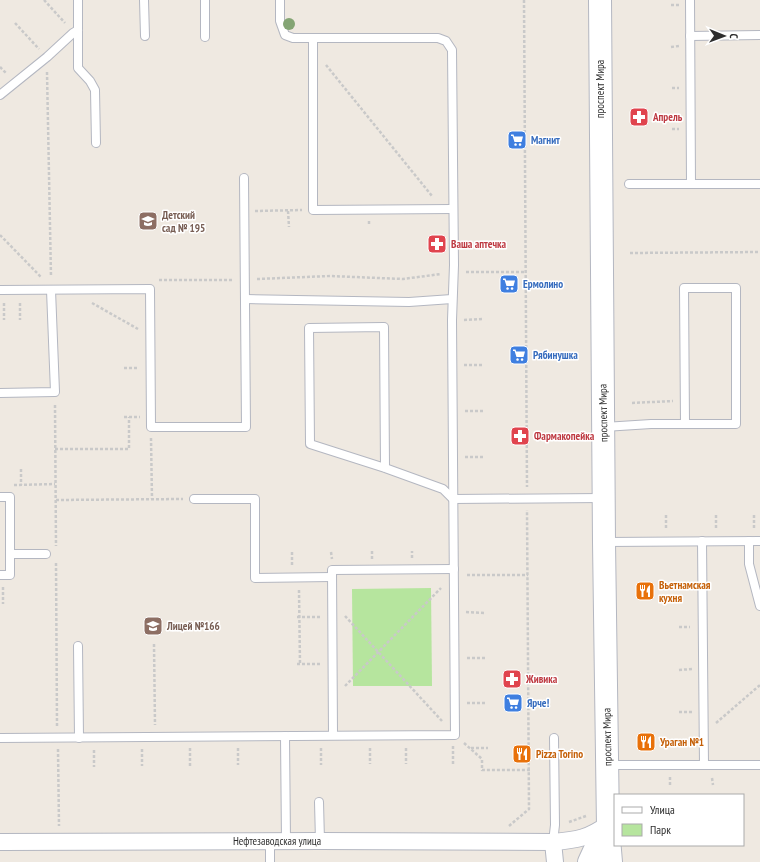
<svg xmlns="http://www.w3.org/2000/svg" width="760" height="862" font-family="'PT Sans Narrow',sans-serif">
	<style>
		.green { fill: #b6e59e }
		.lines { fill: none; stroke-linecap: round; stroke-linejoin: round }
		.service-casing { stroke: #b4b7c1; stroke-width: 10 }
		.minor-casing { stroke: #b4b7c1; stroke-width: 18 }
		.secondary-casing { stroke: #b4b7c1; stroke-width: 24 }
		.path { stroke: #c9c9c9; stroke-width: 2.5; stroke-dasharray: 3 2; stroke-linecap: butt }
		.service { stroke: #fff; stroke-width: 8 }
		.minor { stroke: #fff; stroke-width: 16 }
		.secondary { stroke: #fff; stroke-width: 22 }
		.tree { fill: #84a574 }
		.labels { text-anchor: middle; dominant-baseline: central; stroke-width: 3; stroke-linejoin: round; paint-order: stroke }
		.street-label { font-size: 11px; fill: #2e2e2e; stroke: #fff }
		.health-label { font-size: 11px; font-weight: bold; fill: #be3a42; stroke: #fff; text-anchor: start }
		.shop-label { font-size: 11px; font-weight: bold; fill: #366cbe; stroke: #fff; text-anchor: start }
		.education-label { font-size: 11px; font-weight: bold; fill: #785e54; stroke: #fff; text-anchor: start }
		.food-label { font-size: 11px; font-weight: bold; fill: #c56008; stroke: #fff; text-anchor: start }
	</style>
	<rect width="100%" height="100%" fill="#efe9e1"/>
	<polygon class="green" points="431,588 432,686 353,686 352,589"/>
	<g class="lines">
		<defs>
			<g id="service">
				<polyline points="78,0 78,68 90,81 95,90 96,143"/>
				<polyline points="144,0 145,36"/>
				<polyline points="205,0 205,37"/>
				<polyline points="690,0 691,184"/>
				<polyline points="690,36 760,35"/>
				<polyline points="313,38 313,210 453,209"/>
				<polyline points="0,95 47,57 73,33 78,30"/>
				<polyline points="629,184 760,184"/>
				<polyline points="0,290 150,289 151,427 246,427 244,178"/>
				<polyline points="246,299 409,302 452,299"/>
				<polyline points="0,393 55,392 51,290"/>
				<polyline points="604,427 651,424 736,424 736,288 684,288 685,424"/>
				<polyline points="385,468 384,327 309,328 310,444 385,468 443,489 453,499 603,498"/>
				<polyline points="0,497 10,497 10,575 0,575"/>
				<polyline points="194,499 255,499 255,578 332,577"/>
				<polyline points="702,541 704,765"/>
				<polyline points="749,541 749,564 760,606"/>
				<polyline points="605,542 760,541"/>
				<polyline points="10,554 46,554"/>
				<polyline points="78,646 79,738"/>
				<polyline points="333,735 332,570 454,569"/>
				<polyline points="285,736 286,841"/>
				<polyline points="0,738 455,735 452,320 454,265 452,50 446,41 438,38 293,38 285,35 280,21 280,0"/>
				<polyline points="609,765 760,765"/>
				<polyline points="319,802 320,841"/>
				<polyline points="270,841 270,862"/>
				<polyline points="553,842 555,825 554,738"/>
			</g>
			<g id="minor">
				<path d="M0 842 320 841 553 842C578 840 588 838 608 824"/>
				<polyline points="553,842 555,862"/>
			</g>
			<g id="secondary">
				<polyline points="600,0 604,542 608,827 611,862"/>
				<polyline points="589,862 595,849 608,827"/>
			</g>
		</defs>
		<use href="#service" class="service-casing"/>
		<use href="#minor" class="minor-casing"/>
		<use href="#secondary" class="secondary-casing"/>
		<g class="path">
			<polyline points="44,0 65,23"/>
			<polyline points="524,0 527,487"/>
			<polyline points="671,5 679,5"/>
			<polyline points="15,23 39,49"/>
			<polyline points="671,47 679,46"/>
			<polyline points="326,65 432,196"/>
			<polyline points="0,67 7,74"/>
			<polyline points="47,72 51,277"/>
			<polyline points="672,88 679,88"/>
			<polyline points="672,129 679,129"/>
			<polyline points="255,211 302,210"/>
			<polyline points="288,211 289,227"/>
			<polyline points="369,221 369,226"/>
			<polyline points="0,235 41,277"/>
			<polyline points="630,253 760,252"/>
			<polyline points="466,272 526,272"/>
			<polyline points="257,279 330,276 403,279 441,274"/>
			<polyline points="159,280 234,280"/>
			<polyline points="4,303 4,320"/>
			<polyline points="20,303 20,320"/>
			<polyline points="92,303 138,329"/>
			<polyline points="464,320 484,319"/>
			<polyline points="464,365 484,365"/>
			<polyline points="124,368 139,368"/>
			<polyline points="632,403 673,401"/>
			<polyline points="55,405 56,546"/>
			<polyline points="465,411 485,411"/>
			<polyline points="124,417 140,417"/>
			<polyline points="151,438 152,499"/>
			<polyline points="55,449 129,449 129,417"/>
			<polyline points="465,457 485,457"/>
			<polyline points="21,469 21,485"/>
			<polyline points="14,485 55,484"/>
			<polyline points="56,500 183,499"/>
			<polyline points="666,515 666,529"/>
			<polyline points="716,515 716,530"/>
			<polyline points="754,515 754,530"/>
			<polyline points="372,551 372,559"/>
			<polyline points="331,552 332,559"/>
			<polyline points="412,558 412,551"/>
			<polyline points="56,563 57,726"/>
			<polyline points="292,565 292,552"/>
			<polyline points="467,575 528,575"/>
			<polyline points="678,585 690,585"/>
			<polyline points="3,587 3,604"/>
			<polyline points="299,590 300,664"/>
			<polyline points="466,612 486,613"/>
			<polyline points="345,616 442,721"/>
			<polyline points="297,617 321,617"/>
			<polyline points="679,627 690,627"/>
			<polyline points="154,644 155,725"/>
			<polyline points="467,658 487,658"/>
			<polyline points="297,664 321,664"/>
			<polyline points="679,670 692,669"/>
			<polyline points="345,686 441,588"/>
			<polyline points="467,703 487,703"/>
			<polyline points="679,712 692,712"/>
			<polyline points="716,723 760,685"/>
			<polyline points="464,743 482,759 482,770 530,770"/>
			<polyline points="453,746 453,764"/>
			<polyline points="190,748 190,766"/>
			<polyline points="238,748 238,765"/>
			<polyline points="321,748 321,765"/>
			<polyline points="370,748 370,764"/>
			<polyline points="406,748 406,764"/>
			<polyline points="471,748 488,748"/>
			<polyline points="58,749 59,826"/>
			<polyline points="142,749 142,766"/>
			<polyline points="94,750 94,767"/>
			<polyline points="670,777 670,785"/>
			<polyline points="712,778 713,785"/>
			<polyline points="569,822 586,816"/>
			<polyline points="509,826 529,809 527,510"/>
		</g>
		<use href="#service" class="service"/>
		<use href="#minor" class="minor"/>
		<use href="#secondary" class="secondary"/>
	</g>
	<circle class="tree" cx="289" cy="24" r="6"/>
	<defs>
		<symbol id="pharmacy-square" viewBox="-11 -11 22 22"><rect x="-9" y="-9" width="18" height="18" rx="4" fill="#e0444e" stroke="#fff"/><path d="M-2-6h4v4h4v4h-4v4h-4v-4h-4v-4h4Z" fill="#fff"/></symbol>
		<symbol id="supermarket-square" viewBox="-11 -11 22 22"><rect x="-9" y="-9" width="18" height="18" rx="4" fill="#3f7fe0" stroke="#fff"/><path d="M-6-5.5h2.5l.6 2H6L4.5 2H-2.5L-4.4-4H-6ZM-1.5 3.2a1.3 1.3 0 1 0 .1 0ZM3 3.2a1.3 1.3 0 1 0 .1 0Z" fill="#fff"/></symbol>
		<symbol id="school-square" viewBox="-11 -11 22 22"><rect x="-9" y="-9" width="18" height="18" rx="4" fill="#8d6e63" stroke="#fff"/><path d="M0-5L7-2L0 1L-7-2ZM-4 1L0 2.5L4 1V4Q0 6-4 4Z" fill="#fff"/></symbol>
		<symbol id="restaurant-square" viewBox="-11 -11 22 22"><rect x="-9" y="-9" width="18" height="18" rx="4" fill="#e8710a" stroke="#fff"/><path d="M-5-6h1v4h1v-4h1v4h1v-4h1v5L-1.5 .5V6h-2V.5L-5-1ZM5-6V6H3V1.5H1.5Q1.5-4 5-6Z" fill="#fff"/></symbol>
	</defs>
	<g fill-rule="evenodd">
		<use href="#pharmacy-square" x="628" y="106" width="22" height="22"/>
		<use href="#supermarket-square" x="506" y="129" width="22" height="22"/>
		<use href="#school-square" x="137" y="210" width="22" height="22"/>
		<use href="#pharmacy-square" x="426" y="233" width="22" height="22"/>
		<use href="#supermarket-square" x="498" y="273" width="22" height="22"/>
		<use href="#supermarket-square" x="508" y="344" width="22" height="22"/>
		<use href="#pharmacy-square" x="509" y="425" width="22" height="22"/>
		<use href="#restaurant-square" x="634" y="580" width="22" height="22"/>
		<use href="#school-square" x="142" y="615" width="22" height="22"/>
		<use href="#pharmacy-square" x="501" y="668" width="22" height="22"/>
		<use href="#supermarket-square" x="502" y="692" width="22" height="22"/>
		<use href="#restaurant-square" x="635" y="731" width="22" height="22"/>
		<use href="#restaurant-square" x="511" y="743" width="22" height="22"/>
	</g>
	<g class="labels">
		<g class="street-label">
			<text transform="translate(600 89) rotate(-90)">проспект Мира</text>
			<text transform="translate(603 413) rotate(-91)">проспект Мира</text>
			<text transform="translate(607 737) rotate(-91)">проспект Мира</text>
			<text x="277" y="841">Нефтезаводская улица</text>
		</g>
		<g class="health-label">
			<text x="653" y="117">Апрель</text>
			<text x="451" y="244">Ваша аптечка</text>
			<text x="534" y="436">Фармакопейка</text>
			<text x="526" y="679">Живика</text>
		</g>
		<g class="shop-label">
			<text x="531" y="140">Магнит</text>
			<text x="523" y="284">Ермолино</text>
			<text x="533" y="355">Рябинушка</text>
			<text x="527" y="703">Ярче!</text>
		</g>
		<g class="education-label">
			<text x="162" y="215">Детский<tspan x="162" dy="13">сад № 195</tspan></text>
			<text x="167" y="626">Лицей №166</text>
		</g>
		<g class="food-label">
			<text x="659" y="585">Вьетнамская<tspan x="659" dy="13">кухня</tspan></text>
			<text x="660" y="742">Ураган №1</text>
			<text x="536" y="754">Pizza Torino</text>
		</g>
	</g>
	<rect x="614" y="794" width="130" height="52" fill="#ffffff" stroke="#ababab"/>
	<rect x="622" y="807" width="20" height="6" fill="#ffffff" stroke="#ababab"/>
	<text x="650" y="814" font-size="12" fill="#2e2e2e">Улица</text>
	<rect x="622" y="824" width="20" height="12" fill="#b6e59e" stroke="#ababab"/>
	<text x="650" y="834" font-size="12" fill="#2e2e2e">Парк</text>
	<g transform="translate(724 36) rotate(91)" stroke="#ffffff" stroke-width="3" paint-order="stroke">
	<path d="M0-3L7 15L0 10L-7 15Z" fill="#2e2e2e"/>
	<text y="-6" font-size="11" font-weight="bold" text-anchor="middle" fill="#2e2e2e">С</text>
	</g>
</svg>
